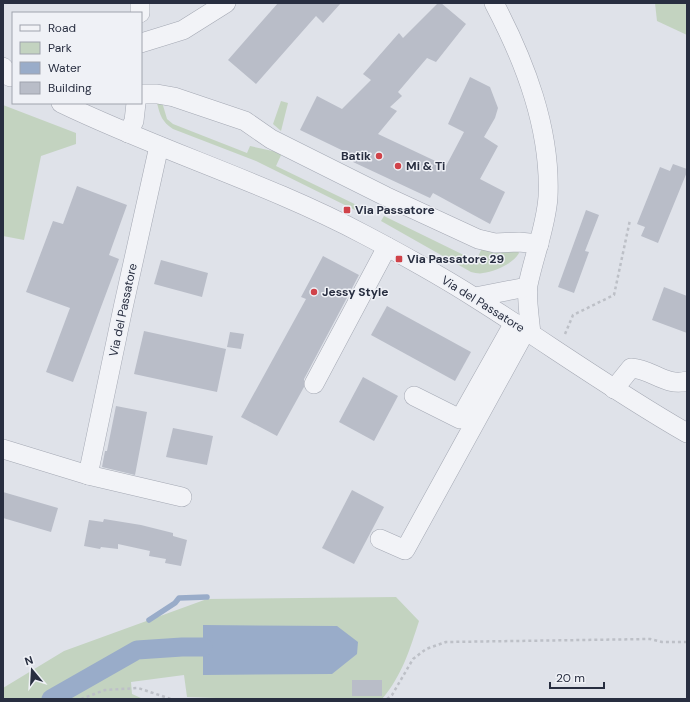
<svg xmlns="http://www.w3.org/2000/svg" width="690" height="702" font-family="'DM Sans',sans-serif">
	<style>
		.green { fill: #c3d3c0 }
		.water { fill: #99acc9 }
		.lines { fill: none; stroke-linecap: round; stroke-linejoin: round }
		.stream { stroke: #99acc9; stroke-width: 5.5 }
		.canal { stroke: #99acc9; stroke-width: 19 }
		.building { fill: #b9bdc8 }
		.minor-casing { stroke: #a4a8b3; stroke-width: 20 }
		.path { stroke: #bdc0c7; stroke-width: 2.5; stroke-dasharray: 3 3; stroke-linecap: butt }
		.minor { stroke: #f2f3f7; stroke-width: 19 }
		.poi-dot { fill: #d04249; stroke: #eff1f6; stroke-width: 1.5 }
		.labels { text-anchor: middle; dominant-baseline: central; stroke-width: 3; stroke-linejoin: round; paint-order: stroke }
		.poi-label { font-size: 12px; font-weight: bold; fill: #282e40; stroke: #eff1f6; text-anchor: start }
		.street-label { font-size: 12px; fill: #282e40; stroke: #eff1f6 }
	</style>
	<rect width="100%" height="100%" fill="#dfe2e9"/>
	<g class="green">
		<polygon points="655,3 687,3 687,35 657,21"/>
		<polygon points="281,101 288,103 281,131 273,124"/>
		<path d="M162 102 167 119 173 124 247 153 250 146 282 153 276 166 367 210 365 215 256 161 173 129C162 122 160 115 157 103Z"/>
		<polygon points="3,105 76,133 76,144 41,156 24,240 3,236"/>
		<path d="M384 216 476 261 482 248H516L519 253C513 264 495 271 483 273 480 274 475 273 471 272L381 221Z"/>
		<path d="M396 597 419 621C410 649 402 676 382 699H245L187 697 184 675 131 682 132 694 143 699H3V688L64 651 207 599Z"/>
	</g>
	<polygon class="water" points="203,625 337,626 358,642 357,654 332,674 203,675"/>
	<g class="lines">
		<polyline class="stream" points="149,620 175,603 179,598 207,597"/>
		<polyline class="canal" points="51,699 137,650 182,647 203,647"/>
	</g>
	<g class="building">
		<polygon points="278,3 341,3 323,23 316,16 256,84 228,60"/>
		<polygon points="438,3 441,3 466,24 436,62 427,58 398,92 402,96 390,107 397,111 378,134 446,166 464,132 448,124 470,77 490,87 498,108 495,118 484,137 498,146 480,179 505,192 490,224 433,193 430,198 353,162 356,157 300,130 317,96 342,109 371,80 363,74 399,33 403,38"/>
		<polygon points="673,164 687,169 687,172 658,243 641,236 645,227 637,224 660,167 670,171"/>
		<polygon points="77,186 127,205 109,255 119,259 73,382 46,372 70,308 26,292 53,221 63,224"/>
		<polygon points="586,210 599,215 585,251 589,252 574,293 558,287"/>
		<polygon points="323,256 359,275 304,379 304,387 277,436 241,417 306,299 301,297"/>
		<polygon points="161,260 208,273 202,297 154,284"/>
		<polygon points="664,287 687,296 687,333 652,320"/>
		<polygon points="387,306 471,352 455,381 371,335"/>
		<polygon points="144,331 226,349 217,392 134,374"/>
		<polygon points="230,332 244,334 241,349 227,347"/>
		<polygon points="363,377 398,396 374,441 339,422"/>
		<polygon points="116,406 147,412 135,475 102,467 105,451 107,451"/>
		<polygon points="173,428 213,436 207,465 166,457"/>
		<polygon points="352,490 384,507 354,564 322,548"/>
		<polygon points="3,492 58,508 51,532 3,518"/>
		<polygon points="104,519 141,525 173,533 173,536 187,540 181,566 165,563 166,559 149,556 150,551 118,544 118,549 101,547 100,549 84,546 89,520 103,522"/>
		<rect x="352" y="680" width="30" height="16"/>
	</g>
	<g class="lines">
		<defs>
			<g id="minor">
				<path d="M494 3C525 62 551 129 548 197 546 227 534 255 528 285 526 296 530 322 531 334"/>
				<polyline points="140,13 140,3"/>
				<polyline points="141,43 183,30 226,3"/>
				<polyline points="3,67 10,77"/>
				<polyline points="141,94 157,94 174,97 245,121 271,139 385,196 478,239 495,243 519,242 539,244"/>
				<path d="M61 103C160 151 267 183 365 235 403 255 441 276 477 299 547 343 615 392 687 433"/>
				<polyline points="128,133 134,121 136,103"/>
				<polyline points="475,297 527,287"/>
				<polyline points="314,384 387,247"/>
				<path d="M614 389 631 368C652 369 666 387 687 381"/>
				<polyline points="414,396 460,419 514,323"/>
				<polyline points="3,449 88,475 182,497"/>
				<polyline points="88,475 123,308 159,146"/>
				<polyline points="380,539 405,550 526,330"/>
			</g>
		</defs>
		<use href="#minor" class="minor-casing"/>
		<g class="path">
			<polyline points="565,334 573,315 614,295 630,220"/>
			<polyline points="81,699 105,690 138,688 171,699"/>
			<polyline points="387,699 392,695 413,659 426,649 446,642 650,639 662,642 687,642"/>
		</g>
		<use href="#minor" class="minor"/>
	</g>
	<g class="poi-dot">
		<circle cx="379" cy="156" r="4"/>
		<circle cx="398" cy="166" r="4"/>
		<rect x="343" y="206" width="8" height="8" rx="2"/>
		<rect x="395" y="255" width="8" height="8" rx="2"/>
		<circle cx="314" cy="292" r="4"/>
	</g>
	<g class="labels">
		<g class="poi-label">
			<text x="371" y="156" text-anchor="end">Batik</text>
			<text x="406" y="166">Mi &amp; Ti</text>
			<text x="355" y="210">Via Passatore</text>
			<text x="407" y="259">Via Passatore 29</text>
			<text x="322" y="292">Jessy Style</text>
		</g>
		<g class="street-label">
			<text transform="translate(483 304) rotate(32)">Via del Passatore</text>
			<text transform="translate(123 310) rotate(-78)">Via del Passatore</text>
		</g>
	</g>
	<rect width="690" height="702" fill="none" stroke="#282e40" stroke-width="8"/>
	<rect x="12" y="12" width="130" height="92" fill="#eff1f6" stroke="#9fa3ad"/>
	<rect x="20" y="25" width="20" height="6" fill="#f2f3f7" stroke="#9fa3ad"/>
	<text x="48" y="32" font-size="12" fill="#282e40">Road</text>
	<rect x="20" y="42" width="20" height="12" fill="#c3d3c0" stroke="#9fa3ad"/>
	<text x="48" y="52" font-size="12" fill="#282e40">Park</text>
	<rect x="20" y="62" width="20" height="12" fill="#99acc9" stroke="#9fa3ad"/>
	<text x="48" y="72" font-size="12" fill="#282e40">Water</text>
	<rect x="20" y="82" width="20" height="12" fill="#b9bdc8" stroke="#9fa3ad"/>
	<text x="48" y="92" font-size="12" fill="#282e40">Building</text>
	<g transform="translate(32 670) rotate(342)" stroke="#eff1f6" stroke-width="3" paint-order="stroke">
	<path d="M0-3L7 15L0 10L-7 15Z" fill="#282e40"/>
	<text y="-6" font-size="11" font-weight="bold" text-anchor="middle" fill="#282e40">N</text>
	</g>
	<path d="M550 682v6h54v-6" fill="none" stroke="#282e40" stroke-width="2"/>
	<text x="556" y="682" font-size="12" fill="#282e40" stroke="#eff1f6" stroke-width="3" paint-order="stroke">20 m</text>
</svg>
